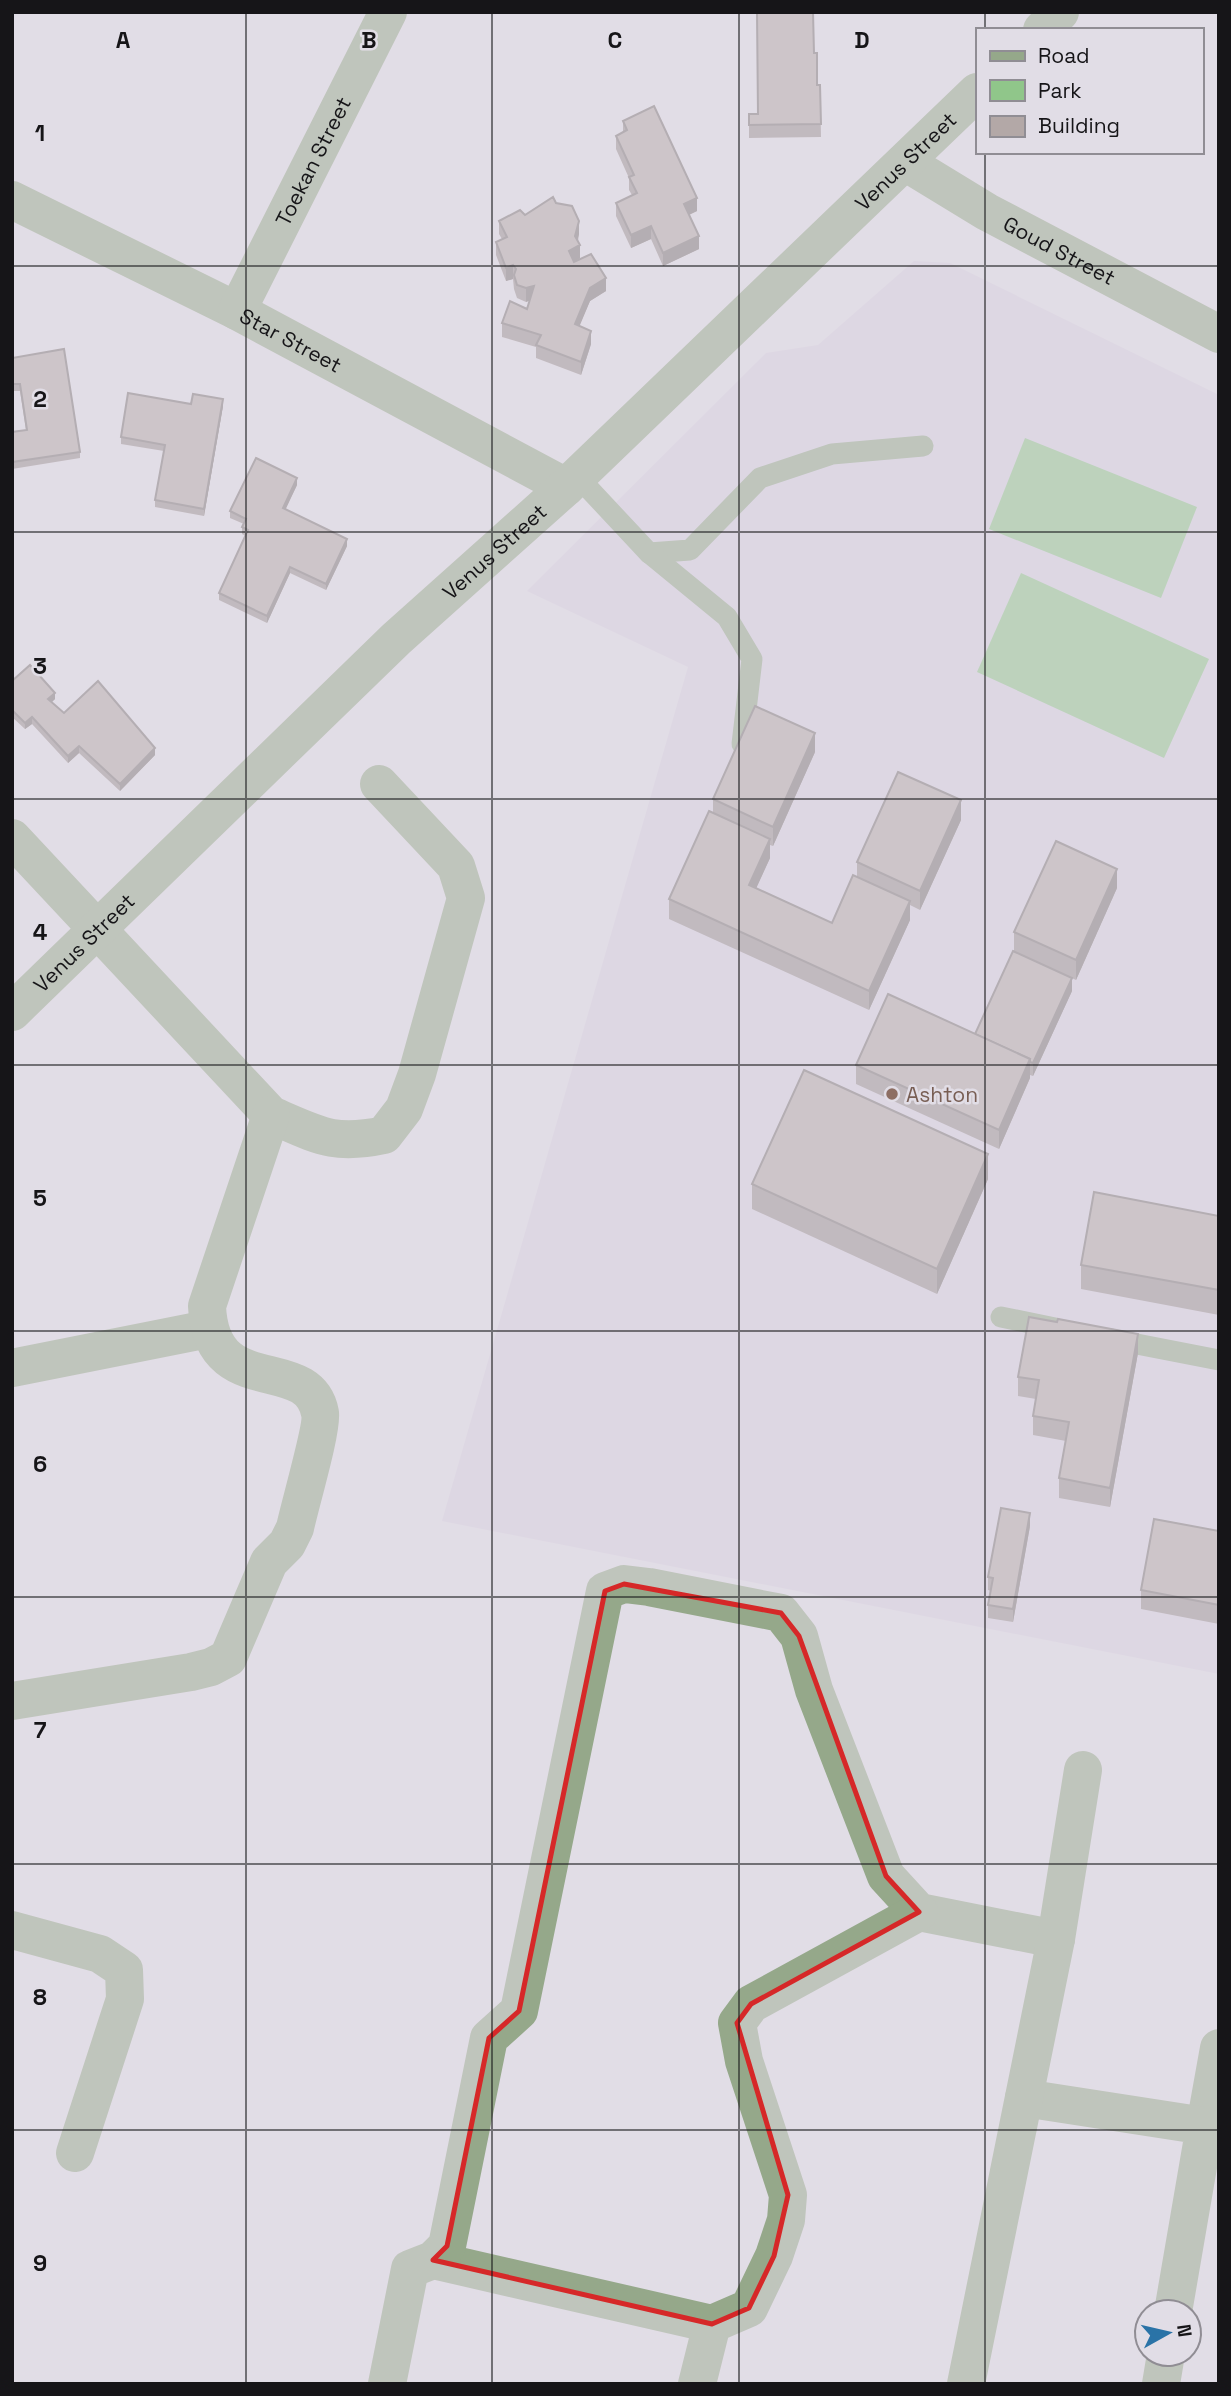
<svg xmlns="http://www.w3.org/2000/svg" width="1231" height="2396" font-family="'Space Grotesk',sans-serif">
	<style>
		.built { fill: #d7d1e1 }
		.green { fill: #90c68a }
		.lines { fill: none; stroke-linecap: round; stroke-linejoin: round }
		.service { stroke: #95a88a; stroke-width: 21 }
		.minor { stroke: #95a88a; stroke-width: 38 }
		.wall { fill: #9a9090 }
		.shaded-wall { fill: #7d7675 }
		.building { fill: #b3a8a7; stroke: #7d7675; stroke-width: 2 }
		.marked { fill: none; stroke: #d62828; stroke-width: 5; stroke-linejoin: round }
		.grid { fill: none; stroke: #161518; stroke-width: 2; stroke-opacity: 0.55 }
		.education-dot { fill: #8d6e63; stroke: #e1dde6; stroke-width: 2.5 }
		.labels { text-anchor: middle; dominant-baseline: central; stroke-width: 5; stroke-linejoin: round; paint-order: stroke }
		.street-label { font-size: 21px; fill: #161518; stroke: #e1dde6 }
		.education-label { font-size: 21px; fill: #785e54; stroke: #e1dde6; text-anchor: start }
		.grid-label { font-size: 23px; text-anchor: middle; font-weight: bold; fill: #161518; stroke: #e1dde6; stroke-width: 5; stroke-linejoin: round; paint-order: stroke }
	</style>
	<rect width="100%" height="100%" fill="#e1dde6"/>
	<polygon class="built" points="914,261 950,263 1219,395 1219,1674 442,1521 688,667 527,591 766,353 818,345"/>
	<g class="green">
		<polygon points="1025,438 1197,507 1161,598 989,529"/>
		<polygon points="1021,573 1209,659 1164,758 977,672"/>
	</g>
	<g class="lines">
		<g class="service">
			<polyline points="577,476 649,553 690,550 760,478 832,454 923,446"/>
			<polyline points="649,553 727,617 752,659 742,744"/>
			<polyline points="1001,1317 1055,1328"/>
			<polyline points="1111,1339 1219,1360"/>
		</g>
		<g class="minor">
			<polyline points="1042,30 1060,12"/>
			<path id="s1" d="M905 162 987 212 1219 334"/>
			<path id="s2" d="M12 200 237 311 566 487"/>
			<path id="s3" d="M237 311 388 12"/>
			<path d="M12 838 271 1115C318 1135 333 1146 384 1135L404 1109 417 1074 466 898 456 866 379 784"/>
			<path id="s4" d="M12 1012 396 639 566 487 977 92"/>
			<polyline points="12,1368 208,1329"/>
			<path d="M12 1701 191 1672 211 1667 228 1658 269 1562 287 1544 295 1528C299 1508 323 1427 320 1413 308 1351 211 1403 207 1306L271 1115"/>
			<polyline points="12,1930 100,1954 124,1970 125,1999 75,2153"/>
			<polyline points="1219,2048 1205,2126 1219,2129"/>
			<polyline points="1024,2098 1205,2126 1173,2312"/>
			<polyline points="433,2260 712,2324"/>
			<polyline points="387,2384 410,2269 433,2260 447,2246 489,2038 519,2011 605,1591 624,1584 649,1587 781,1613 799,1636 814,1690 886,1876 919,1912 1056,1939"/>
			<polyline points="697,2384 712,2324 749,2308 774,2256 786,2220 788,2195 744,2061 737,2023 751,2004 919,1912"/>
			<polyline points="966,2384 1056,1939 1083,1770"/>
			<polyline points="1161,2384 1166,2354"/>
		</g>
	</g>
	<g class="wall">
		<polygon points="814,53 817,85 820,85 821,137 749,138 749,114 758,114"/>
		<polygon points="623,121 697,211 689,215 699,249 663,266 651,239 631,248 616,216 616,203 632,195 629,190 629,178 616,149 616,136 623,132"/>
		<polygon points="556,203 579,234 578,241 580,258 606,291 590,301 579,326 591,344 581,375 536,358 536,347 502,337 502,323 527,309 530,300 526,302 517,298 514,289 513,279 506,281 496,255 496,242 502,239 499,234 499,221 525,215"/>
		<polygon points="12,358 80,452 80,458 12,469 12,432 26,430 20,391 12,391"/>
		<polygon points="191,404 223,406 204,516 155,507 155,500 164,451 121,444 121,437"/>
		<polygon points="297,485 285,509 347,546 326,590 290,573 267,623 219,600 219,593 246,536 242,534 242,527 244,524 230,518 230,511"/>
		<polygon points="12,681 55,699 51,702 64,713 155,755 120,791 79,753 68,763 32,724 25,729 12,717"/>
		<polygon points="815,752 773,846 770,845 770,858 756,888 832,923 857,876 857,862 961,820 920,910 910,905 910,920 869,1010 669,919 669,899 713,813 713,799"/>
		<polygon points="1117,888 1076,980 1014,951 1014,932"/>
		<polygon points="1072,991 1033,1076 1030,1075 1030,1078 999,1149 856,1084 856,1065 975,1034"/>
		<polygon points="988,1179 937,1294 752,1209 752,1184"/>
		<polygon points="1219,1216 1219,1315 1081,1289 1081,1265"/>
		<polygon points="1138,1353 1110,1507 1059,1498 1059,1478 1066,1441 1033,1435 1033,1416 1036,1399 1018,1396 1018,1377"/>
		<polygon points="1030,1526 1013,1622 988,1618 988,1605 991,1591 988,1590 988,1577"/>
		<polygon points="1219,1531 1219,1624 1141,1609 1141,1590"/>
	</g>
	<g class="shaded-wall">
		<polygon points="697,198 697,211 684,217 684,204"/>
		<polygon points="579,221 579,234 575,248 580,245 580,258 569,265 569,251"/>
		<polygon points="651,226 651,239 631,248 631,235"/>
		<polygon points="699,236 699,249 663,266 663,253"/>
		<polygon points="513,265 513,279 506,281 506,268"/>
		<polygon points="606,278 606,291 590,301 575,337 575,324 590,288"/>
		<polygon points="534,286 534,299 526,302 526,288"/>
		<polygon points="591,331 591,344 581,375 581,362"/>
		<polygon points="223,399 223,406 204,516 204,509"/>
		<polygon points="297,478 297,485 283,515 283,508"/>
		<polygon points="347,539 347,546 326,590 326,584"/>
		<polygon points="290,567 290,573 267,623 267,616"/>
		<polygon points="55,693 55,699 48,706 48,699"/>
		<polygon points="32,717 32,724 25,729 25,723"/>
		<polygon points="815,733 815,752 773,846 773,827"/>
		<polygon points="79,746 79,753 68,763 68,756"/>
		<polygon points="155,748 155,755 120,791 120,784"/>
		<polygon points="961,800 961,820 920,910 920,891"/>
		<polygon points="770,839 770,858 749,904 749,885"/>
		<polygon points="1117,869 1117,888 1076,980 1076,960"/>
		<polygon points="910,901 910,920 869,1010 869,991"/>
		<polygon points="1072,978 1072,991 1033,1076 1033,1063"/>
		<polygon points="1030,1059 1030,1078 999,1149 999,1130"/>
		<polygon points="988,1154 988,1179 937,1294 937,1269"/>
		<polygon points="1138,1334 1138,1353 1110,1507 1110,1488"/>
		<polygon points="1030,1513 1030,1526 1013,1622 1013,1609"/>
	</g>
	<g class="building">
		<polygon points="757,12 813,12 814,53 817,53 817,85 820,85 821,124 749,125 749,114 758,114"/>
		<polygon points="654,106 697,198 684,204 699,236 663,253 651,226 631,235 616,203 637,193 629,177 634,175 616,136 627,130 623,121"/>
		<polygon points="553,197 556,203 572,206 579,221 575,236 580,245 569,251 574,262 591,254 606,278 590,288 575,324 591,331 581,362 536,345 541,335 502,323 510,301 527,309 534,286 526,288 517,285 514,275 516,269 513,265 506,268 496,242 507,237 499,221 520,210 525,215"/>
		<polygon points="64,349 80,452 12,462 12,432 27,430 20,384 12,384 12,358"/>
		<polygon points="128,393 191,404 193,394 223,399 204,509 155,500 165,445 121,437"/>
		<polygon points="256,458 297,478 283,508 347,539 326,584 290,567 267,616 219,593 248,530 242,527 246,519 230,511"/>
		<polygon points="30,665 55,693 48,699 64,713 98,681 155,748 120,784 79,746 68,756 32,717 25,723 12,710 12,681"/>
		<polygon points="755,706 815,733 773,827 713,799"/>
		<polygon points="898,772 961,800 920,891 857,862"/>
		<polygon points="709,811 770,839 749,885 832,923 853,875 910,901 869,991 669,899"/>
		<polygon points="1056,841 1117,869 1076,960 1014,932"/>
		<polygon points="1013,951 1072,978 1033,1063 1030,1062 1030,1059 975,1034"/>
		<polygon points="888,994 1030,1059 999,1130 856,1065"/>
		<polygon points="804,1070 988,1154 937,1269 752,1184"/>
		<polygon points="1094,1192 1219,1216 1219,1290 1081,1265"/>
		<polygon points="1029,1317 1057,1322 1058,1319 1138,1334 1110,1488 1059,1478 1069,1422 1033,1416 1039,1380 1018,1377"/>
		<polygon points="1001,1508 1030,1513 1013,1609 988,1605 993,1578 988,1577"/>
		<polygon points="1154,1519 1219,1531 1219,1605 1141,1590"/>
	</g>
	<path d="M0 0H1231V2396H0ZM624 1584 781 1613 799 1636 886 1876 919 1912 751 2004 737 2023 788 2195 774 2256 749 2308 712 2324 433 2260 447 2246 489 2038 519 2011 605 1591Z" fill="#e1dde6" fill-opacity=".55" fill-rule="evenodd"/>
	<path class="marked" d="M624 1584 781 1613 799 1636 886 1876 919 1912 751 2004 737 2023 788 2195 774 2256 749 2308 712 2324 433 2260 447 2246 489 2038 519 2011 605 1591Z"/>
	<path class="grid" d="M246 12V2384M492 12V2384M739 12V2384M985 12V30M985 152V2384M12 266H1219M12 532H1219M12 799H1219M12 1065H1219M12 1331H1219M12 1597H1219M12 1864H1219M12 2130H1219"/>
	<circle class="education-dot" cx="892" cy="1094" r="7"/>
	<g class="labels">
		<g class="street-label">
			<text stroke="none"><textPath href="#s4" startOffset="1234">Venus Street</textPath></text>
			<text stroke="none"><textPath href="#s3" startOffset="168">Toekan Street</textPath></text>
			<text stroke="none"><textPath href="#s1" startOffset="178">Goud Street</textPath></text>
			<text stroke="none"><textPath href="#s2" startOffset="312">Star Street</textPath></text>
			<text stroke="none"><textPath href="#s4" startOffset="667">Venus Street</textPath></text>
			<text stroke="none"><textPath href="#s4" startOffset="100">Venus Street</textPath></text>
		</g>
		<g class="education-label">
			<text x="906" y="1094">Ashton</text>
		</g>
	</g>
	<g class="grid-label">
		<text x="123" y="48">A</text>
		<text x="369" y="48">B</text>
		<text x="615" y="48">C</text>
		<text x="862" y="48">D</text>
		<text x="40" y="141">1</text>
		<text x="40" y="407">2</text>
		<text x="40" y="674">3</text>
		<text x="40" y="940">4</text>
		<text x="40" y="1206">5</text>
		<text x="40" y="1472">6</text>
		<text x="40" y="1738">7</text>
		<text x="40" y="2005">8</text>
		<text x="40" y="2271">9</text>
	</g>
	<rect width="1231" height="2396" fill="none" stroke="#161518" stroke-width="28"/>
	<rect x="976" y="28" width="228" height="126" fill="#e1dde6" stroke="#908d94" stroke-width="2"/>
	<rect x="990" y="51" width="35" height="10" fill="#95a88a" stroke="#908d94" stroke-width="2"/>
	<text x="1038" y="63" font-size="21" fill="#161518">Road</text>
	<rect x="990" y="80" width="35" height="21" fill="#90c68a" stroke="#908d94" stroke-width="2"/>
	<text x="1038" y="98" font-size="21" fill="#161518">Park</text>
	<rect x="990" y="116" width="35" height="21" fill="#b3a8a7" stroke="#908d94" stroke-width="2"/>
	<text x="1038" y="133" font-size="21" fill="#161518">Building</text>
	<g transform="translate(1168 2333) rotate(82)"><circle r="33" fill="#e1dde6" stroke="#908d94" stroke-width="2"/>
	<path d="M0-5L12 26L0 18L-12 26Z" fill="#2a73a7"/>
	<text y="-10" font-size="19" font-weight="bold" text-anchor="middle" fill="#161518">N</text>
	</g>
</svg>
